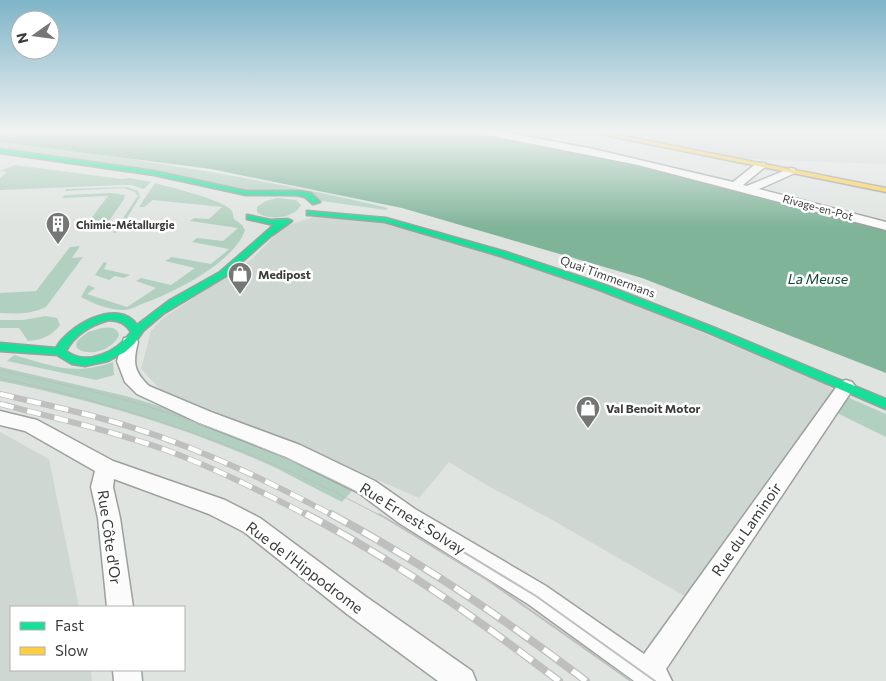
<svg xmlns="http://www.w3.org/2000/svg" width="886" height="681" font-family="Commissioner,sans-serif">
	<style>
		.built { fill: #ced7d1 }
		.green { fill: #b2d0bf }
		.water { fill: #80b499 }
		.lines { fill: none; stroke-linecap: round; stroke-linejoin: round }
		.street-casing { stroke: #9ca09e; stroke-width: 3 }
		.fast-casing { stroke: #9ca09e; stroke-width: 3 }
		.slow-casing { stroke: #9ca09e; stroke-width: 3 }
		.street { fill: #fafbfa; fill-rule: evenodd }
		.fast { fill: #16e098; fill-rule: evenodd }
		.slow { fill: #ffcf43; fill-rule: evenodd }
		.tram-far1 { stroke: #bebfbe; stroke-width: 1 }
		.tram { stroke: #bebfbe; stroke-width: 2 }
		.rail-far1-casing { stroke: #bebfbe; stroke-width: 6 }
		.rail-casing { stroke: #bebfbe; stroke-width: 8 }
		.rail-far1 { stroke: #fff; stroke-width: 4.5; stroke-dasharray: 14; stroke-linecap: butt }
		.rail { stroke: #fff; stroke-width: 5.5; stroke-dasharray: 18; stroke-linecap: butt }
		.labels { text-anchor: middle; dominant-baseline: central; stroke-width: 5; stroke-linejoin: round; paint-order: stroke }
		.far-street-label { font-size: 11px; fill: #3b3d3c; stroke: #fff }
		.far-poi-label { font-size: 11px; font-weight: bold; fill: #3b3d3c; stroke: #fff; text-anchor: start }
		.poi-label { font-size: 12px; font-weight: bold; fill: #3b3d3c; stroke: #fff; text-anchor: start }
		.street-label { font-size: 12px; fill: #3b3d3c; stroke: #fff }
		.water-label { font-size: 14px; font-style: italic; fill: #0f482f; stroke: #fff }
		.near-street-label { font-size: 15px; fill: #3b3d3c; stroke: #fff }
	</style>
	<rect width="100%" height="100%" fill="#dfe4e1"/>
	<g class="built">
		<polygon points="604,132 886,132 886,164 748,159"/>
		<polygon points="313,217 339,218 381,222 481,251 604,292 825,384 836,392 688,598 547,517 488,486 449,462 419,498 298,445 160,389 141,369 151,331 163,318 252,259 283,227"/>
		<polygon points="0,432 49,459 79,607 11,607 11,670 91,670 92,681 0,681"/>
	</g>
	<g class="green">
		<path d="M0 142C130 157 261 178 388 208L386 210 258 192 0 149Z"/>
		<polygon points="15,165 122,179 130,178 151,182 144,189 131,185 120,185 0,190 0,178 7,172 0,171"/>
		<path d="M155 183C169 187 225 200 232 211 233 214 233 216 234 219L242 225 245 230C234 263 173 293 142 304 137 306 130 310 124 310 109 310 94 304 81 297L88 285 95 288 87 294 127 307 156 288 136 281 141 278 171 285 195 268 165 261 172 257 211 264 229 249 192 242 197 238 223 241 238 228 190 221 194 218 209 219 222 207 153 200 144 207H139Z"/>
		<polygon points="127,187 138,191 140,197 118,232 113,233 138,196 135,192 124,188 65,191 66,189"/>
		<polygon points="110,193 125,195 124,199 105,227 84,228 108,196 62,198 65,195"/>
		<path d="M277 198 296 200 301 205C294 219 267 221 257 212V207L266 201Z"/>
		<path d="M80 246 72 258 83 257 46 307C31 314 17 314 0 313V293L36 291 70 247Z"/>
		<polygon points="104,262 107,263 104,269 130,275 124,278 115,276 109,280 95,275"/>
		<path d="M46 316 57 318 60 325C52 336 41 340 28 341L19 328H0V320H23Z"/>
		<path d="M102 328C109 327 117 327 119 335 114 349 89 358 77 348L76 344 78 340 88 332Z"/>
		<path d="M14 355C53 366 73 376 113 362L114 375 96 380 7 361Z"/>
		<path d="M0 367 126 396 201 419 356 486 342 502C320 491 299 480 278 469 192 429 93 400 0 381Z"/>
		<polygon points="847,397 886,414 886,437 837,413"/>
	</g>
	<polygon class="water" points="0,132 469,132 643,167 756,194 886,231 886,373 642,278 402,208 211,169 0,142"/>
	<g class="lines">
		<defs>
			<g id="street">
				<polygon points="484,132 503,132 589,148 733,182 757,163 765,163 765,167 743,185 747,186 791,168 795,169 795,173 759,189 886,222 886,230 638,165 488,135"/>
				<path d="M130 337 136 338 138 342C133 362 133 371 149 386L211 412 300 445 375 481 415 509 546 586 644 654 840 382 846 380 852 382 855 386 666 669 672 681H634L528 604 399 523 359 493 286 457 197 422 137 394 125 382 117 361 124 338Z"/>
				<polygon points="0,411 37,420 113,461 225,500 260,518 365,596 472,671 476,681 438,681 347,614 244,532 209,514 114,479 113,487 120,518 133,607 107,607 98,518 91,487 95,471 25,431 0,425"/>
				<polygon points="113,670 141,670 142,681 114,681"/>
			</g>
			<g id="fast">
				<polygon points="0,149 154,171 246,191 298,191 311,193 320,202 313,204 305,197 298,195 246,195 154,175 0,153"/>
				<polygon points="307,211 386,218 506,252 605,285 715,328 886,399 886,409 707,332 597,289 500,256 385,222 310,215 307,215"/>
				<path d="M247 215 271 220 288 219 292 221 271 236 226 276 163 314 144 330 134 344 125 352 108 361 85 366 72 364 57 355 0 351V343L56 348C68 326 118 297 137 325L170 300 220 272 274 225 247 219ZM109 320C120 321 125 323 131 332 117 352 87 367 66 351 75 334 91 325 109 320Z"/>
			</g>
			<polygon id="slow" points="590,132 603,132 886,188 886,192"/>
		</defs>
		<use href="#street" class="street-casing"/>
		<use href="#fast" class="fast-casing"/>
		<use href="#slow" class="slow-casing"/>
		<use href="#street" class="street"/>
		<use href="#fast" class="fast"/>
		<use href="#slow" class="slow"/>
		<g class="tram-far1">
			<path d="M0 370C41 380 82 388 122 399 221 427 314 467 403 516"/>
			<path d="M0 378C134 407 260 451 381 516"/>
		</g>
		<g class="tram">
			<polyline points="379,514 486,579 631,681"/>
			<polyline points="401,514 536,596 655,681"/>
		</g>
		<defs>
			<g id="rail-far1">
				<path d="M0 394C33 402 67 409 100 418 182 440 259 476 334 516"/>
				<path d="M0 404C56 418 112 431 166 450 215 468 262 492 309 516"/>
			</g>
			<g id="rail">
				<path d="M306 514C396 561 479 620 559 681"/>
				<path d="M331 514C421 562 505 619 586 681"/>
			</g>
		</defs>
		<use href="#rail-far1" class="rail-far1-casing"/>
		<use href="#rail" class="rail-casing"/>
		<use href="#rail-far1" class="rail-far1"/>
		<use href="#rail" class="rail"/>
	</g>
	<linearGradient id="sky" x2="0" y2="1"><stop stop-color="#7eb4c8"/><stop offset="0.58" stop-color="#f1f3f2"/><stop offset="1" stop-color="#f1f3f2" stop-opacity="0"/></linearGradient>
	<rect width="886" height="227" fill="url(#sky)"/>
	<defs>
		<symbol id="building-pin" viewBox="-11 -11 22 30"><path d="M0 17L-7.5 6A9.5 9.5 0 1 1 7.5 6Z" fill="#747776" stroke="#fff"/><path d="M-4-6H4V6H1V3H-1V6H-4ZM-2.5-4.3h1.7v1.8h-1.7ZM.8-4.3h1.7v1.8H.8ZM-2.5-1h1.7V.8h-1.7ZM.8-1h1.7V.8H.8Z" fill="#fff"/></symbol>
		<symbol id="shop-pin" viewBox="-11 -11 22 30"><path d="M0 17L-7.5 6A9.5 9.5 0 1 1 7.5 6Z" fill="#747776" stroke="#fff"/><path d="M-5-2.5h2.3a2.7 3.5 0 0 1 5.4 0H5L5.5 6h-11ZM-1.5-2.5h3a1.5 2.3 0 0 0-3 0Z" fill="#fff"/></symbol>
	</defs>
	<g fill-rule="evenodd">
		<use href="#building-pin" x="44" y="210" width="28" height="38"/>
		<use href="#shop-pin" x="226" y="260" width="28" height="38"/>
		<use href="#shop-pin" x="574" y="394" width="28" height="38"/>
	</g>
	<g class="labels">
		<g class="far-street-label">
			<text transform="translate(818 207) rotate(15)">Rivage-en-Pot</text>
		</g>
		<g class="far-poi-label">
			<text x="76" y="224">Chimie-Métallurgie</text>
		</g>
		<g class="poi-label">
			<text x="258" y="274">Medipost</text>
			<text x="606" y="408">Val Benoit Motor</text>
		</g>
		<g class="street-label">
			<text transform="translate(608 276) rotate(20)">Quai Timmermans</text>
		</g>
		<g class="water-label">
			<text x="818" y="278">La Meuse</text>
		</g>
		<g class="near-street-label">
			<text transform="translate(413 518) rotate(32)">Rue Ernest Solvay</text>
			<text transform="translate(746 529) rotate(-55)">Rue du Laminoir</text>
			<text transform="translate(110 537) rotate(82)">Rue Côte d'Or</text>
			<text transform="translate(305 567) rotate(37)">Rue de l'Hippodrome</text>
		</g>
	</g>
	<rect x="10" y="606" width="175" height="65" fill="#ffffff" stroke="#b1b1b1"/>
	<rect x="20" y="622" width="25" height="8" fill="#16e098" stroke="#b1b1b1"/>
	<text x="55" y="631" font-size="15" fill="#3b3d3c">Fast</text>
	<rect x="20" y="647" width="25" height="8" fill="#ffcf43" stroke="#b1b1b1"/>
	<text x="55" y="656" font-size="15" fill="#3b3d3c">Slow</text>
	<g transform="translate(35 35) rotate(256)"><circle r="24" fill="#ffffff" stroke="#b1b1b1"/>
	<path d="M0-4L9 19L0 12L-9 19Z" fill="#747776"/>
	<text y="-8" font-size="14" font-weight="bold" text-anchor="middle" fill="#3b3d3c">N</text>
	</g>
</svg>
